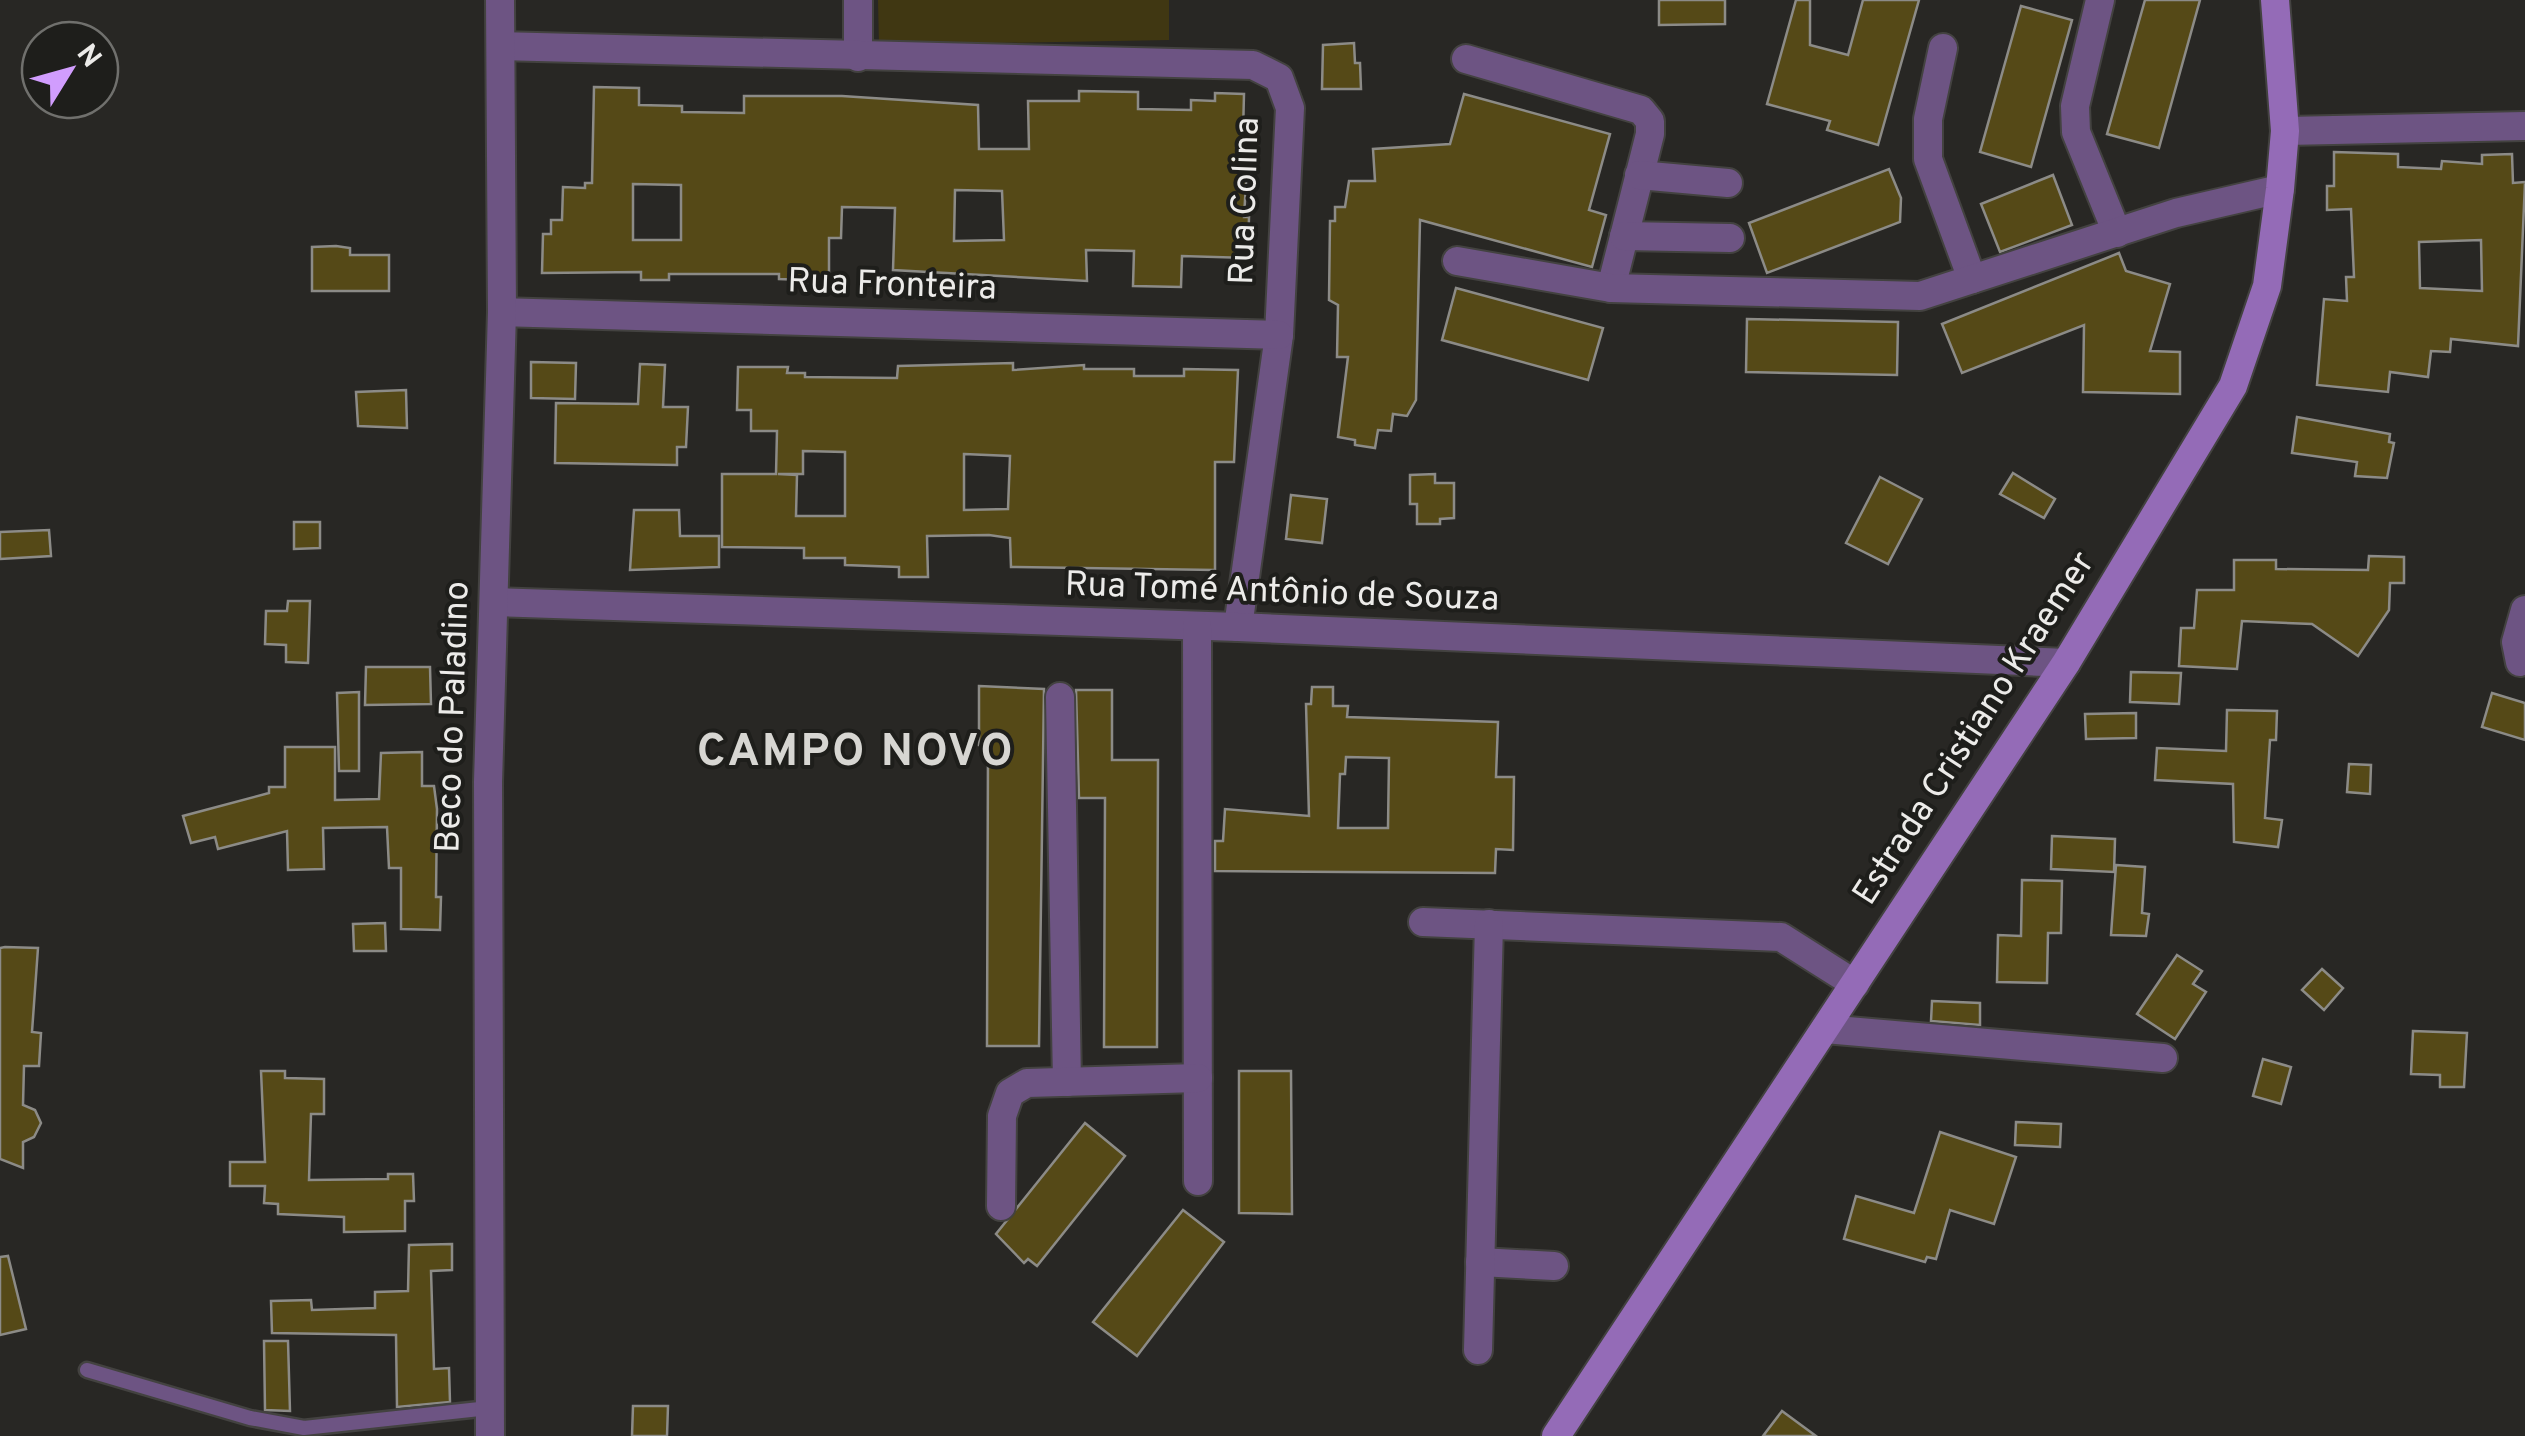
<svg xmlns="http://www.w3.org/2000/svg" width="2525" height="1436" font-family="Overpass,sans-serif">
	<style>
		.green { fill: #403712 }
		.building { fill: #554917; stroke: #8c8b87; stroke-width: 2.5; fill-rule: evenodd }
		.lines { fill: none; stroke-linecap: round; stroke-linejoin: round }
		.service-casing { stroke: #434240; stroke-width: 19 }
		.minor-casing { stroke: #434240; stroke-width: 32 }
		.secondary-casing { stroke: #434240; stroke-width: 32 }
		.service { stroke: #6d5483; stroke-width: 14 }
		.minor { stroke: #6d5483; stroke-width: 28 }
		.secondary { stroke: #946bb7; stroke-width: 28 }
		.labels { text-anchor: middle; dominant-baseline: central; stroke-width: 8; stroke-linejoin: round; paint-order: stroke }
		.street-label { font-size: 35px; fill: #ecebe9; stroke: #1e1e1b }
		.district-label { font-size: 45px; font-weight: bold; letter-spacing: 2.5px; fill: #d7d6d2; stroke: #1e1e1b }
	</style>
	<rect width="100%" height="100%" fill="#282724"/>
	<polygon class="green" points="878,0 1169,0 1169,40 879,45"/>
	<g class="building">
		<polygon points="1659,0 1725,0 1725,24 1659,25"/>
		<polygon points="1796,0 1810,0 1810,45 1848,55 1863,0 1919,0 1878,145 1827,130 1830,121 1767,104"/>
		<polygon points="2145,0 2200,0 2159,148 2107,134"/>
		<polygon points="2021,6 2072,20 2031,167 1980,152"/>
		<polygon points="1354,43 1355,63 1360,63 1361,89 1322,89 1323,45"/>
		<path d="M594 87 639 88V105L682 106V112L744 113V96H842L978 105 979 149H1029L1028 101H1079V91L1138 92V109L1191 110V100L1215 101V93L1244 94 1243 134H1249L1244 217H1249L1248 258 1182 256 1181 287 1133 286 1134 251 1086 250 1087 281 893 270 895 208 842 207 841 238H829V281L779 279V274H669V280H641V272L542 273 543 234H551V220H562L563 187 585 188V183H592ZM633 184 681 185V240H633ZM955 190 1002 191 1004 240 954 241Z"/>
		<polygon points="1464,94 1610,134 1589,210 1606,215 1592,267 1420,220 1416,400 1407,416 1393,414 1391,431 1378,430 1375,448 1355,445 1355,440 1338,437 1348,357 1337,357 1338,305 1329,300 1330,221 1335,221 1335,207 1345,207 1349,181 1375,181 1373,149 1450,144"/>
		<path d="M2334 152 2398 154V167L2441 169 2442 161 2482 164V155L2512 154 2513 183 2525 182 2518 346 2451 339 2450 352 2431 351 2428 377 2390 372 2388 392 2317 385 2324 299 2347 301 2346 277H2354L2351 209 2327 210V186H2334ZM2481 240 2482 291 2420 288 2419 242Z"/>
		<polygon points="1889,169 1901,198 1900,222 1767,273 1749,223"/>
		<polygon points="2053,175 2072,225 2000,252 1981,204"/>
		<polygon points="336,246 350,248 350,255 389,255 389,291 312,291 312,247"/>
		<polygon points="2119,253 2126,271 2170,284 2150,351 2180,352 2180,394 2083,392 2084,325 1962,373 1942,324"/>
		<polygon points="1456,288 1603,328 1588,380 1442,340"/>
		<polygon points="1747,319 1898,322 1897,375 1746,372"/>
		<polygon points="531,362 576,363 575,399 531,398"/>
		<path d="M1013 363V370L1084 365V369H1134V376H1184V369L1238 370 1234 462H1215V570L1011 567 1010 538 989 535 927 536 928 577H899V567L845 565V558H804V548L722 547V474H776L777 431H751V410H737L738 367H788L787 373H805V377L897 378 898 366ZM803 451 845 452V516H796L797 475 778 474H803ZM964 454 1010 456 1008 509 964 510Z"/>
		<polygon points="640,364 665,365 663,407 688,407 686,447 677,447 677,465 555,463 556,403 638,404"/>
		<polygon points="406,390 407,428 358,426 356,392"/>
		<polygon points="2297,417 2390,434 2389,442 2394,443 2387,478 2355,476 2357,462 2292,453"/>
		<polygon points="2013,473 2055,499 2044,518 2000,494"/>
		<polygon points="1435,474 1435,483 1454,483 1454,518 1440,519 1440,524 1417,524 1417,504 1410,504 1410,475"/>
		<polygon points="1880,477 1922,499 1888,564 1846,543"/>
		<polygon points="1291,495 1327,499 1322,543 1286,539"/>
		<polygon points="634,510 679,510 680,536 719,536 719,567 630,570"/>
		<polygon points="294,522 320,522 320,548 294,549"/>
		<polygon points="49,530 51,556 0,559 0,532"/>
		<polygon points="2369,556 2404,557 2404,583 2390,583 2389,610 2358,656 2312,624 2242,621 2237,669 2179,666 2181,628 2194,628 2197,590 2234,590 2234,560 2276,560 2276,569 2368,570"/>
		<polygon points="288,601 310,601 308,663 286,662 286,645 265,644 266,611 287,611"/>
		<polygon points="366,667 430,667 431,704 365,705"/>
		<polygon points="2131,672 2181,673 2179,704 2130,702"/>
		<polygon points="979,686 1044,689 1039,1046 987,1046 988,745 979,745"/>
		<path d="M1312 687H1333V706H1348L1347 717 1498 722 1496 777H1514L1513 850 1496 849 1495 873 1215 871V841H1223L1225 809 1309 816 1306 704H1311ZM1346 757 1389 758 1388 828H1338L1340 774H1345Z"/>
		<polygon points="1076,690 1112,690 1112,760 1158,760 1157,1047 1104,1047 1105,798 1079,798"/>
		<polygon points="359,692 359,771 339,771 337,693"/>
		<polygon points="2492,693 2525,703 2525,740 2482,727"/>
		<polygon points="2227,710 2277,711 2276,740 2270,740 2265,818 2282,820 2278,847 2234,842 2233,784 2155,780 2157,748 2226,751"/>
		<polygon points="2136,713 2136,738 2086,739 2085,714"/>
		<polygon points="285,747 335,747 335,800 379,799 381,753 422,752 422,786 434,786 437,809 436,897 441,897 440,930 401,929 401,868 389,868 387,827 323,828 324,869 288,870 287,831 218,849 215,837 191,843 183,816 269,793 269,787 285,787"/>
		<polygon points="2349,764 2371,765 2370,794 2347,792"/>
		<polygon points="2052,836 2115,839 2114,872 2051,869"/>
		<polygon points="2116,865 2145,867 2142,913 2149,914 2146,936 2111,935"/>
		<polygon points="2022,880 2062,881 2061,933 2048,933 2047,983 1997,982 1998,935 2021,936"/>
		<polygon points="385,923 386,951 354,951 353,924"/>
		<polygon points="5,947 38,948 32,1032 41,1033 39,1066 24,1066 23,1105 35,1110 41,1123 34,1137 23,1142 23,1168 0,1159 0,948"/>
		<polygon points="2177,955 2202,971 2193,984 2206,992 2175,1039 2137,1014"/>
		<polygon points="2322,969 2343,988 2324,1010 2302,990"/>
		<polygon points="1932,1001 1980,1003 1980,1025 1931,1021"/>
		<polygon points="2413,1031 2467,1033 2464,1087 2440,1087 2440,1075 2411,1074"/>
		<polygon points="2263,1059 2291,1067 2281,1104 2253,1096"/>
		<polygon points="261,1071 285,1071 285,1078 324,1079 324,1114 311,1114 309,1180 388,1179 388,1174 413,1174 414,1201 405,1201 405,1231 344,1232 344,1217 278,1214 278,1204 264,1203 265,1186 230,1186 230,1162 265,1162"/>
		<polygon points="1239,1071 1291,1071 1292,1214 1239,1213"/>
		<polygon points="2016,1122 2061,1124 2060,1147 2015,1145"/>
		<polygon points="1085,1123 1125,1156 1037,1266 1028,1259 1024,1263 996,1234"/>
		<polygon points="1940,1132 2016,1157 1994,1224 1950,1210 1936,1259 1927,1257 1925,1262 1844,1239 1856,1196 1914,1213"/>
		<polygon points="1183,1210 1224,1242 1137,1356 1093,1322"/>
		<polygon points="452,1244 452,1270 431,1271 434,1369 449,1368 450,1402 397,1407 396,1335 272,1333 271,1301 311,1300 312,1310 375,1308 375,1292 408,1291 409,1245"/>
		<polygon points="8,1256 26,1329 0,1335 0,1257"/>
		<polygon points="264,1341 288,1341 290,1411 265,1410"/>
		<polygon points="633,1406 668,1406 667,1436 632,1436"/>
		<polygon points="1782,1411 1816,1436 1763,1436"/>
	</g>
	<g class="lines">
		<defs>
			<polyline id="service" points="87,1370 250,1418 304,1428 489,1408"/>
			<g id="minor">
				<polyline points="858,0 858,57"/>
				<polyline points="2100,0 2075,106 2076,132 2117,233"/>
				<polyline points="501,46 1253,65 1279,78 1290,108 1279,335 1238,627"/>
				<polyline points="1943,48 1928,119 1928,159 1972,279"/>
				<polyline points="1466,59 1641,110 1650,121 1650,134 1611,288"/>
				<polyline points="2285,131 2525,126"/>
				<polyline points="1639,175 1728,183"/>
				<polyline points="1624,236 1730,238"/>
				<polyline points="1457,261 1611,288 1920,296 2176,213 2280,189"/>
				<polyline points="502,312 1279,335"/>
				<polyline points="495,602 1238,627 2066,663"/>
				<polyline points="1197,626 1198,1181"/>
				<polyline points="2520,662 2516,642 2525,610"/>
				<polyline points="1060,697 1067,1082"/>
				<polyline points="1423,922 1781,937 1855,984"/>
				<polyline points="1825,1029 2163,1058"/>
				<polyline points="1001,1206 1002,1116 1010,1093 1027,1083 1198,1078"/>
				<polyline points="1480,1262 1554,1266"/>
				<polyline points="1478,1350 1489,924"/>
				<polyline points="490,1436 488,782 502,312 500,0"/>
			</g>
			<polyline id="secondary" points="1556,1436 2066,663 2233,386 2267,286 2280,189 2285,131 2275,0"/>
		</defs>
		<use href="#service" class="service-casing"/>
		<use href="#minor" class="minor-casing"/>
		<use href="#secondary" class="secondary-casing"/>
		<use href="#service" class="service"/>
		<use href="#minor" class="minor"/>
		<use href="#secondary" class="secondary"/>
	</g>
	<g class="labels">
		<g class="street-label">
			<text transform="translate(1246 201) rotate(-88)">Rua Colina</text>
			<text transform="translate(892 286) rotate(2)">Rua Fronteira</text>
			<text transform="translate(1282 593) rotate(2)">Rua Tomé Antônio de Souza</text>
			<text transform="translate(454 717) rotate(-88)">Beco do Paladino</text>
			<text transform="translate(1975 729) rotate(-57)">Estrada Cristiano Kraemer</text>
		</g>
		<g class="district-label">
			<text x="856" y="753">CAMPO NOVO</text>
		</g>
	</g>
	<g transform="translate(70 70) rotate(53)"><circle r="48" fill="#1e1e1b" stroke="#70706d" stroke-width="2.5"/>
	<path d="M0-8L18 38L0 25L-18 38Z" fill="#d19dfe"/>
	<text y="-15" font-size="28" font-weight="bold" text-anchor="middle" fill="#ecebe9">N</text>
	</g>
</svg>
